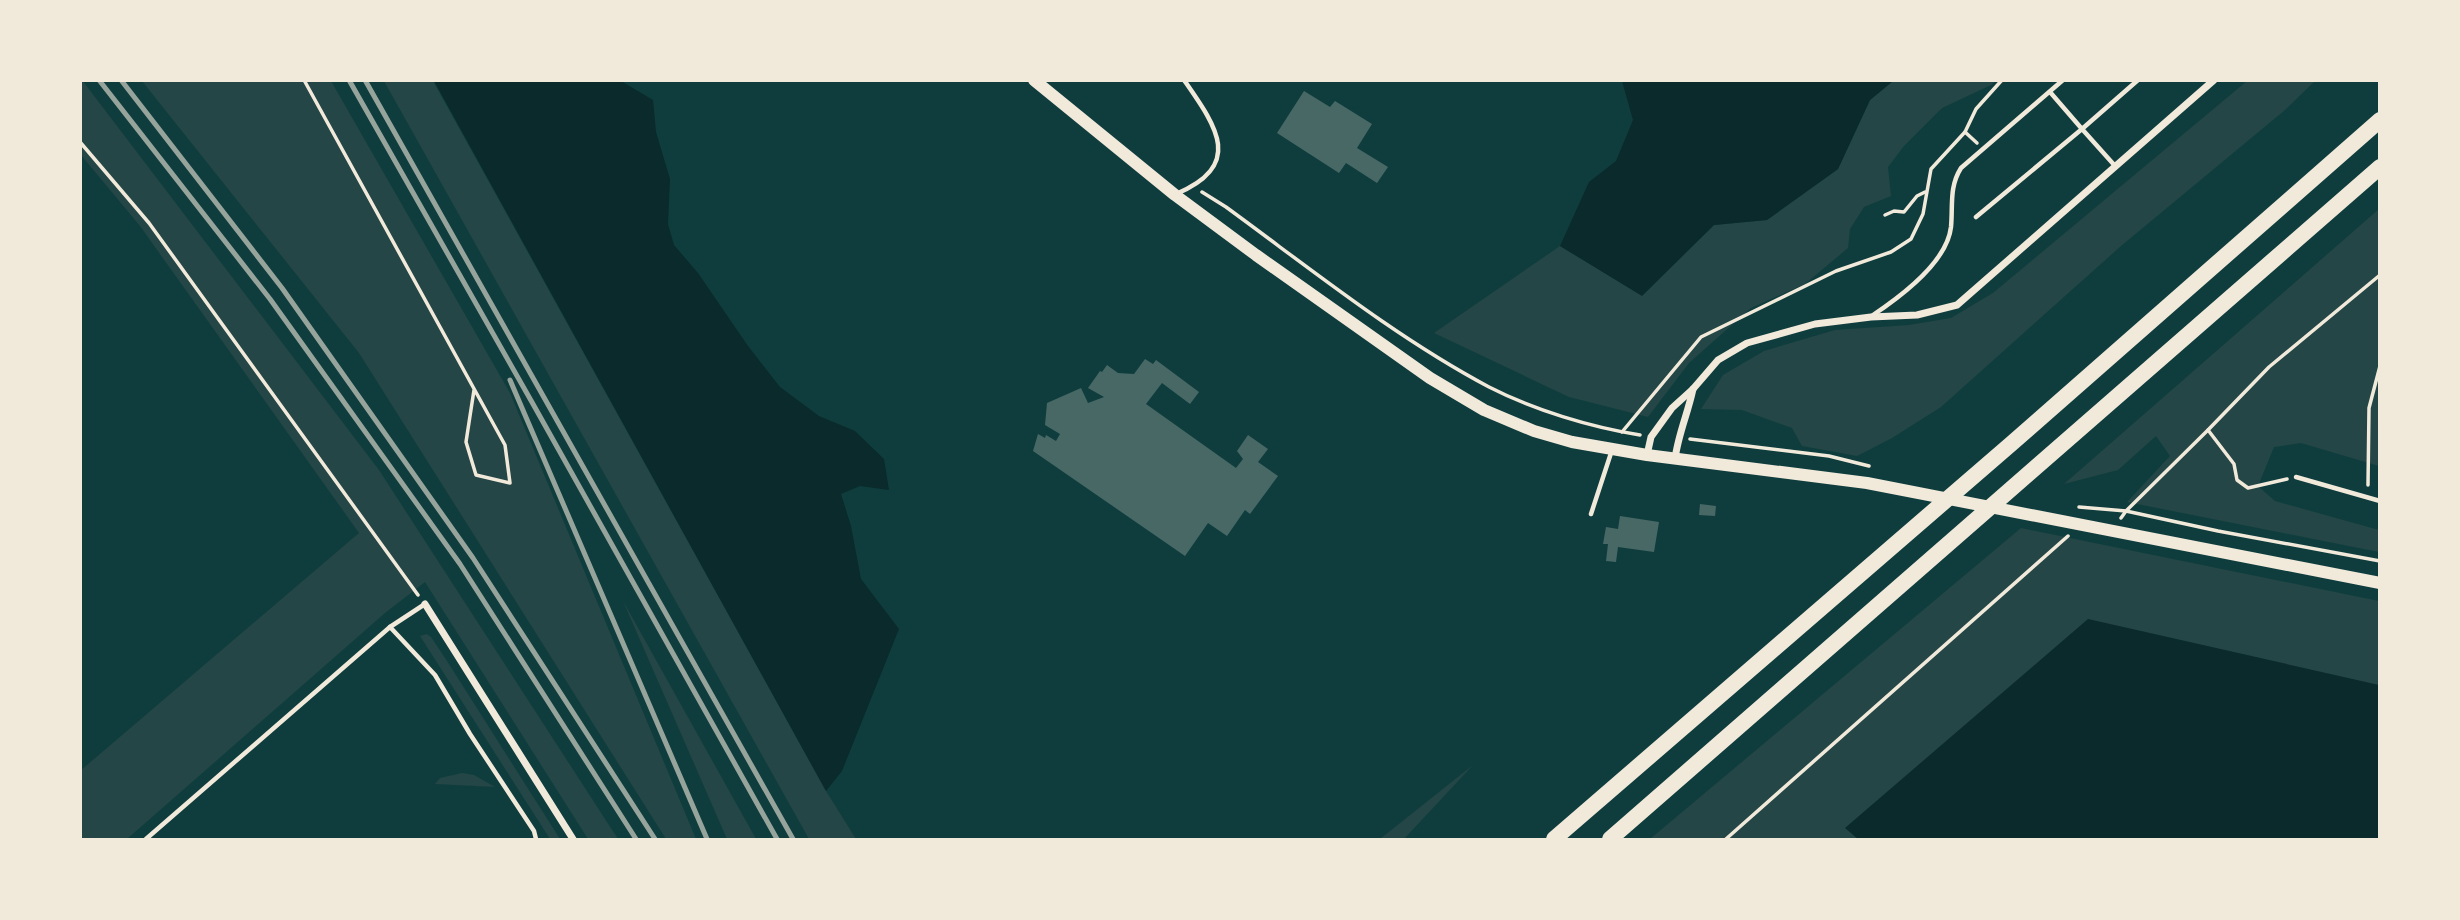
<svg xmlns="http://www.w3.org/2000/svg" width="2460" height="920" font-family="Figtree,sans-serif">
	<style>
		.green { fill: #244646 }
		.water { fill: #0a2a2b }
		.building { fill: #486865 }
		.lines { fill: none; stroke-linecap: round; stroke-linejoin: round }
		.path { stroke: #f1e9da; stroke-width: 3.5 }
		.service { stroke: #f1e9da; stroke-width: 4.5 }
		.minor { stroke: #f1e9da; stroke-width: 7 }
		.secondary { stroke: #f1e9da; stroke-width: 12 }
		.motorway { stroke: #f1e9da; stroke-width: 16 }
		.rail { stroke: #97a49c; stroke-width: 5 }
	</style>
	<rect width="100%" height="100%" fill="#0f3d3e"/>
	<g class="green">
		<polygon points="82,80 379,470 618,839 588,839 425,582 385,613 127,839 81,839 80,771 359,533 140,226 81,155 80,81"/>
		<polygon points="142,81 331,81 510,393 696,839 666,839 359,353"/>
		<polygon points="384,81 433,81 826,791 856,839 809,839"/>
		<polygon points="1893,81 1995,81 1991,85 1942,108 1904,146 1888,167 1891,196 1864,207 1850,229 1848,248 1805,284 1751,308 1689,363 1648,417 1569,397 1434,333 1560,246 1642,295 1714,225 1767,220 1838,169 1870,100"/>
		<polygon points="2247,81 2315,81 2285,110 2121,246 1941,407 1892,438 1857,456 1802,446 1792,428 1742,410 1701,409 1723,375 1764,351 1835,330 1909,325 1951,318 1993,293"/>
		<polygon points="2379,209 2379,466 2301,443 2274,447 2258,486 2275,501 2379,530 2379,552 2127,502 2170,456 2156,436 2118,470 2064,484"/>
		<polygon points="2021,528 2379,601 2379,839 1650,839"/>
		<polygon points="623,601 756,839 727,839"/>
		<polygon points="427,634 431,637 447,661 560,839 550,839 420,636"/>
		<polygon points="1473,765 1404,839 1380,839"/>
		<polygon points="462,773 474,775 495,787 435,784 440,778"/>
	</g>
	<g class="water">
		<polygon points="434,81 621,81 653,100 656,132 670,179 668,224 674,245 698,273 748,346 780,387 819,416 855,431 884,459 889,490 860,486 841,494 851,526 861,579 899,629 842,771 826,791"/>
		<polygon points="1622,81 1622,80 1893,81 1870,100 1838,169 1767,220 1714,225 1642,296 1560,246 1589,182 1616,161 1633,120"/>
		<polygon points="2088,619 2379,685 2379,839 1858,839 1845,828"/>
	</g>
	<g class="building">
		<polygon points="1304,91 1330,107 1335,101 1372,124 1357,148 1388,167 1377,183 1346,163 1339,173 1277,133"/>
		<polygon points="1145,359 1153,364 1156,360 1199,392 1190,404 1162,383 1146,404 1236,468 1243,459 1237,451 1248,435 1268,449 1258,462 1278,476 1250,514 1245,510 1227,536 1208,523 1185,556 1033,451 1038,434 1045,438 1046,435 1056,441 1060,434 1045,425 1047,403 1081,388 1088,403 1104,397 1088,388 1100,371 1102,372 1107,365 1118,373 1134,374"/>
		<polygon points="1700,504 1716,506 1715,516 1699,515"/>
		<polygon points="1620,516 1659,522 1654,552 1618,547 1616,562 1606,561 1608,544 1603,544 1606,527 1618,529"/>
	</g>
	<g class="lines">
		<g class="path">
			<polyline points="304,80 505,445 510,483 476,475 466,442 474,390"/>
			<polyline points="1965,132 1977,143"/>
			<polyline points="80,142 149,223 418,595"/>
			<path d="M1202 192 1226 207C1311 269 1395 337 1489 387 1534 410 1590 427 1640 435"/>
			<polyline points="1885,215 1894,211 1904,212 1917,196 1925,192"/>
			<polyline points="2208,430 2234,464 2237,480 2248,488 2287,479"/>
			<polyline points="1622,432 1701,337 1836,271 1891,252 1911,239 1923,214 1931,169 1965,132 1976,109 2002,80"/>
			<polyline points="1690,439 1829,456 1869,466"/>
			<polyline points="2368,485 2369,408 2380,366"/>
			<polyline points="2079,507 2126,511 2218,531 2380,561"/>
			<polyline points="2121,518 2126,511 2208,430 2269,367 2380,275"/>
			<polyline points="1726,839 2068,536"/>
		</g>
		<g class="service">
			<polyline points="2050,92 2082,129 2138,80"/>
			<path d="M1176 194C1245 165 1216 126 1184 80"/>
			<polyline points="1976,217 2082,129 2116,167"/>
			<path d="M1873 315C1900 297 1947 262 1951 227 1953 205 1949 187 1961 168L2063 80"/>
			<polyline points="2296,477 2380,501"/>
			<polyline points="1591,514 1612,450"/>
			<polyline points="390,627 435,675 470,734 534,831 536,839"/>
			<polyline points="146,839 390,627 425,604"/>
		</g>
		<g class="minor">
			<polyline points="1647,455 1651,437 1672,408 1693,389 1718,360 1747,343 1815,324 1871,317 1917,315 1957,305 2214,80"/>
			<path d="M1675 459C1678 435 1688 413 1693 389"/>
			<polyline points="425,604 573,839"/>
		</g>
		<polyline class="secondary" points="1034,80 1175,195 1256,255 1430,378 1484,410 1534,431 1572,442 1647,455 1867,483 2380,583"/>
		<g class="motorway">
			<polyline points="1554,839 2011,444 2380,120"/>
			<polyline points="1610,839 2380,167"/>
		</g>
		<g class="rail">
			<polyline points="99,80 270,299 460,564 636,839"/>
			<polyline points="121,80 282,288 473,558 655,839"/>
			<polyline points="349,80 533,404 777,839"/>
			<polyline points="365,80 793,839"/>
			<polyline points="510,380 707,839"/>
		</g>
	</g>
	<rect width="2460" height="920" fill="none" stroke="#f1e9da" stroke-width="164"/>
</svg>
